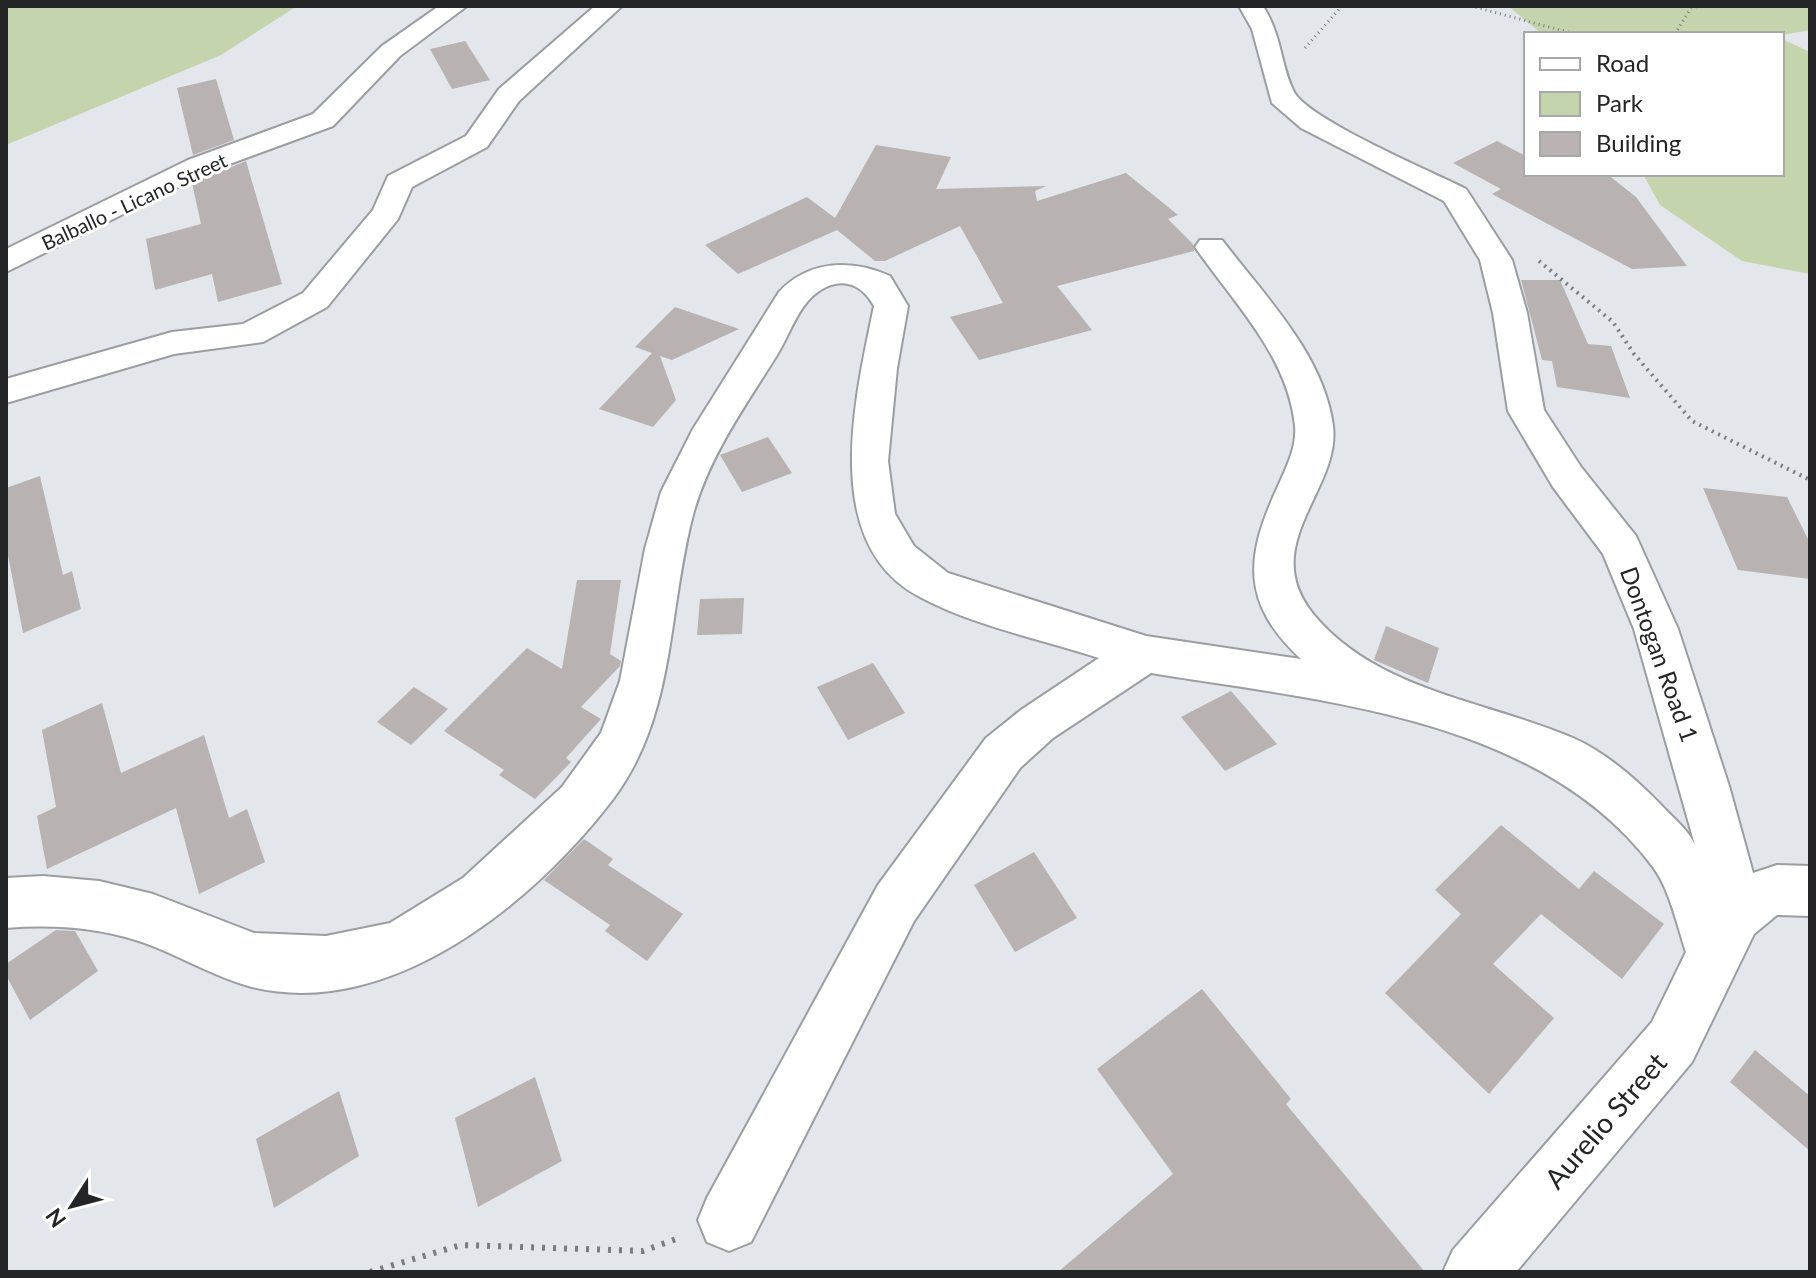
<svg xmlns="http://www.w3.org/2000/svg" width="1816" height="1278" font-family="Lato,sans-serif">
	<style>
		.green { fill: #c4d5ae }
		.building { fill: #b8b2b2 }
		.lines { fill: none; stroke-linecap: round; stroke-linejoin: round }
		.minor-casing { stroke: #9a9da1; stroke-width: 4 }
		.path-far2 { stroke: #7a7c7e; stroke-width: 3; stroke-dasharray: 1 4; stroke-linecap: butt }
		.path-far1 { stroke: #7a7c7e; stroke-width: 4; stroke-dasharray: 2 5; stroke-linecap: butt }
		.path { stroke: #7a7c7e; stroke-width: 6; stroke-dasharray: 3 8; stroke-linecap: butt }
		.minor { fill: #fff; fill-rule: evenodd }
		.labels { text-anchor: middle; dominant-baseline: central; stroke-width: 6; stroke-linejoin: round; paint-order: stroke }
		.far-street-label { font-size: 20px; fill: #242526; stroke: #fff }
		.street-label { font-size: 24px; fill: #242526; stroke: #fff }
		.near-street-label { font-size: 28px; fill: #242526; stroke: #fff }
	</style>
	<rect width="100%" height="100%" fill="#e3e6ea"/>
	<g class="green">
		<polygon points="6,6 297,6 221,55 6,145"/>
		<polygon points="1508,6 1810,6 1810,30 1782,35 1542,34"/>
		<polygon points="1782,39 1810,52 1810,274 1742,261 1660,205 1643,174 1782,174"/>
	</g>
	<g class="building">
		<polygon points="465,41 490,80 452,89 430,49"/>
		<polygon points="216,79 234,140 193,155 177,88"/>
		<polygon points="1497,141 1526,156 1526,176 1607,174 1636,197 1687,266 1632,269 1492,194 1501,189 1453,163"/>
		<polygon points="876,145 951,157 936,189 1046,186 1035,191 1037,201 1126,173 1178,215 1168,219 1193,244 1194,251 1057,286 1092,330 979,360 950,317 1003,303 960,226 885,261 875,261 837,230 738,274 705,245 807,197 835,218"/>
		<polygon points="246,161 282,284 218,302 212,274 155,290 146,239 201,224 192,183"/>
		<polygon points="1521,280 1560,280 1588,344 1611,346 1630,398 1557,387 1552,361 1542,360"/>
		<polygon points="675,307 739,329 672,360 660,356 676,400 653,427 599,409 652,353 635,347"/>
		<polygon points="768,437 792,473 742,492 720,455"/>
		<polygon points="40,476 63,575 72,571 81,609 23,633 6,545 6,488"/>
		<polygon points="1703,488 1787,497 1810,543 1810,579 1738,570"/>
		<polygon points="577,580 621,580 610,654 621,661 620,666 581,707 601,719 566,758 571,762 535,799 499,775 504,770 444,731 527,648 562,669"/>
		<polygon points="744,598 742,634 697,635 700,599"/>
		<polygon points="1386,626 1439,648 1428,683 1374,660"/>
		<polygon points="873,663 905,713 848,740 817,687"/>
		<polygon points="414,687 448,709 411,745 377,722"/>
		<polygon points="1231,691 1277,744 1225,771 1181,717"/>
		<polygon points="102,703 121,773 204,735 229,818 247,809 265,862 199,894 176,808 47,869 37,816 56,807 42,730"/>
		<polygon points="1501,825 1579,889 1594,871 1664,924 1622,979 1541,914 1493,964 1554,1018 1489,1094 1385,993 1461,914 1435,890"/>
		<polygon points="584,839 613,859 608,865 683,914 647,961 605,931 610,925 544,880"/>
		<polygon points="1034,852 1077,918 1015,952 974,885"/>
		<polygon points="56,930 75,931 98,971 30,1020 6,975 6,964"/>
		<polygon points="1202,989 1291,1099 1286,1104 1425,1272 1058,1272 1173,1174 1097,1069"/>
		<polygon points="1755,1050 1810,1096 1810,1151 1730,1082"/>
		<polygon points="535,1077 562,1161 478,1207 455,1118"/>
		<polygon points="339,1091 359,1156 274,1208 256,1139"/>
	</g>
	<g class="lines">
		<defs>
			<g id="minor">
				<polygon points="439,6 467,6 400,56 333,126 208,172 6,272 6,249 188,160 313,114 382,46"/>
				<polygon points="595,6 622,6 519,101 487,147 412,187 398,219 327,307 263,342 174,354 6,403 6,379 172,332 243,324 303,293 373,210 388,176 466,136 499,89"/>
				<path d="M1239 6H1263C1283 38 1280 65 1294 92 1309 120 1433 172 1466 189L1470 195 1512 260 1527 313 1544 410 1581 467 1636 536 1678 629 1729 786 1753 873 1777 865 1810 866V916L1777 915 1754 934 1692 1062 1516 1272H1443L1453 1250 1652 1022 1686 952C1677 925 1670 890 1653 867 1541 717 1322 701 1151 673L1053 738 1020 768 914 921 751 1242 729 1251 707 1242 698 1220 707 1198 878 885 986 738 1021 710 1099 658C1041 639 974 626 920 597 818 544 856 395 874 306 864 288 848 277 826 287 799 300 792 331 777 355 746 405 711 453 694 511 667 609 677 714 613 799 535 902 390 1021 252 987 218 978 187 960 155 947 108 928 56 924 6 928V878L43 876 99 881 153 894 254 933 326 936 390 923 463 878 562 787 601 733 620 681 645 549 661 492 693 429 779 292C809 260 851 259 890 276L908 306 897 368 888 461 895 514 914 546 948 573 1146 636 1301 659C1239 601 1246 555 1279 484 1287 466 1297 446 1295 426 1288 356 1233 302 1195 247L1200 240H1222C1264 295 1324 355 1333 426 1341 490 1256 545 1314 615 1377 691 1487 701 1573 738 1605 752 1636 779 1660 804 1672 817 1688 829 1695 845L1634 629 1603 554 1553 487 1508 411 1493 313 1480 260 1444 201 1301 128 1272 103 1252 29Z"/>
			</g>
		</defs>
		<use href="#minor" class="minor-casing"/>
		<g class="path-far2">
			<polyline points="1471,6 1575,34"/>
			<polyline points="1675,34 1691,8 1700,6"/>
			<polyline points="1305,48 1342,6"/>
		</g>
		<polyline class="path-far1" points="1539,261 1613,322 1634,354 1692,421 1810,480"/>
		<polyline class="path" points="370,1272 461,1245 643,1251 679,1238"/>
		<use href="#minor" class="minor"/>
	</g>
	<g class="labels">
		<g class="far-street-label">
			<text transform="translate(134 201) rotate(-25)">Balballo - Licano Street</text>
		</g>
		<g class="street-label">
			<text transform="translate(1660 654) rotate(70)">Dontogan Road 1</text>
		</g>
		<g class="near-street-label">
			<text transform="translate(1605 1120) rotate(-49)">Aurelio Street</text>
		</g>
	</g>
	<rect width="1816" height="1278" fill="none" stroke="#242526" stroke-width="16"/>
	<rect x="1524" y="32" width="260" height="144" fill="#ffffff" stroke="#a7a8a8" stroke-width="2"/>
	<rect x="1540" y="58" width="40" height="12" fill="#ffffff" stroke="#a7a8a8" stroke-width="2"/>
	<text x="1596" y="72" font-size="24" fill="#242526">Road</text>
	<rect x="1540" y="92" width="40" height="24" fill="#c4d5ae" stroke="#a7a8a8" stroke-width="2"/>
	<text x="1596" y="112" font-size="24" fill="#242526">Park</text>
	<rect x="1540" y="132" width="40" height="24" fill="#b8b2b2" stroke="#a7a8a8" stroke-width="2"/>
	<text x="1596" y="152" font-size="24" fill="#242526">Building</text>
	<g transform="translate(72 1206) rotate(234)" stroke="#ffffff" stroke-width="6" paint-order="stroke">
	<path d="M0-6L14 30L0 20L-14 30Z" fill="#242526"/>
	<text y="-12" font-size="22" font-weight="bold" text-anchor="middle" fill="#242526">N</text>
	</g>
</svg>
